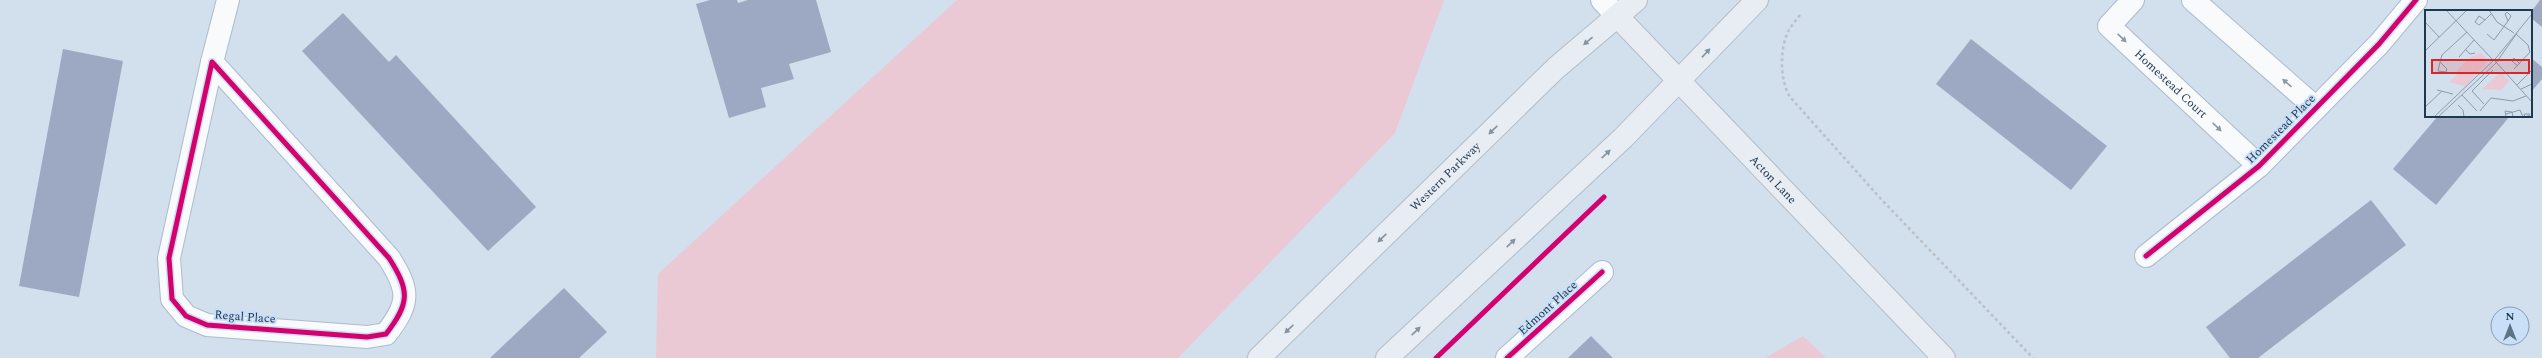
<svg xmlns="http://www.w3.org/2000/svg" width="2542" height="358" font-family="Spectral,serif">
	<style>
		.green { fill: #eac9d5 }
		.building { fill: #9da9c2 }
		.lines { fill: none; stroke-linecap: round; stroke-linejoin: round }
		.minor-casing { stroke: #acbccd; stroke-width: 24 }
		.major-casing { stroke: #b2bdc7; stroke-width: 24 }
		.path { stroke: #b9c0c8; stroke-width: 2.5; stroke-dasharray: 3 3; stroke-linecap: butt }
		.minor { stroke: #f8fafc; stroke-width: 22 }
		.major { stroke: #e7edf3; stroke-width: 22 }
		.cycleway-casing { stroke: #c8dff7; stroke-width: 8 }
		.cycleway { stroke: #d6006c; stroke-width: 5 }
		.oneway { fill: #8c99a6 }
		.oneway2 { fill: #8492a1 }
		.labels { text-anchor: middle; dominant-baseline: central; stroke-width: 4; stroke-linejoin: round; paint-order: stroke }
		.street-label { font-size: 12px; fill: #20384f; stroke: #c8dff7 }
		.inset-road { fill: none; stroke: #8b9cad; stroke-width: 1 }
		.view { fill: #d62828; fill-opacity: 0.15; stroke: #d62828; stroke-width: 2 }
		.inset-edge { fill: none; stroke: #20384f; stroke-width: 2 }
	</style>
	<rect width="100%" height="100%" fill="#d2dfec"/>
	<g class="green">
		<polygon points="957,0 1444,0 1395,133 1178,358 656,358 658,274"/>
		<polygon points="1803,336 1826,358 1765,358"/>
	</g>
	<g class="building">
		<polygon points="710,0 737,0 738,3 748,0 816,0 831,52 789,64 794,79 761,88 766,107 729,118 696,4"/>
		<polygon points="2540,0 2542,0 2542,27 2531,18 2531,12"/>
		<polygon points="343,13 389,62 396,55 536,207 488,251 302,51"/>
		<polygon points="1971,39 2107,146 2071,190 1936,84"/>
		<polygon points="63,49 123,61 79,297 19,286"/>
		<polygon points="2531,58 2542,67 2542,79 2531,92"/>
		<polygon points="2438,116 2510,116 2436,205 2393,169"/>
		<polygon points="2371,200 2406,245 2258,358 2230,358 2206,327"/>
		<polygon points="564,288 607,332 579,358 490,358"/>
		<polygon points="1591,336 1613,358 1568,358"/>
	</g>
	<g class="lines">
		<defs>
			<g id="minor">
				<polyline points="1602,0 1617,16"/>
				<path id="s1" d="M2133 0 2109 26 2259 166"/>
				<polyline points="2193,0 2316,108"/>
				<path d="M212 62 389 258C410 291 410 303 386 334L367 337 207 325 186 316 172 299 169 258Z"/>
				<polyline points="212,62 228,0"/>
				<polyline points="2146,256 2259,166 2379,44 2416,0"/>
				<polyline points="1507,358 1602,272"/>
			</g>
			<g id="major">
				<path id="s2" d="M1617 16 1944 358"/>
				<path id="s3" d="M1259 358 1556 68 1636 0"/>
				<polyline points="1387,358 1623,138 1757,0"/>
			</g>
		</defs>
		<use href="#minor" class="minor-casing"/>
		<use href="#major" class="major-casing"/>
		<path class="path" d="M1800 15C1796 20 1792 25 1789 30 1779 48 1780 81 1790 97L1881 199 2033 358"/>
		<use href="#minor" class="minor"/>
		<use href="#major" class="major"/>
		<defs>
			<g id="cycleway">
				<path d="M212 62 389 258C410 291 410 303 386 334L367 337 207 325 186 316 172 299 169 258Z"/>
				<polyline points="2146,256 2259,166 2379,44 2416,0"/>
				<polyline points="1436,358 1604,197"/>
				<polyline points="1507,358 1602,272"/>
			</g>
		</defs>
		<use href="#cycleway" class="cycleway-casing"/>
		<use href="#cycleway" class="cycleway"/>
	</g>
	<defs><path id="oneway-solid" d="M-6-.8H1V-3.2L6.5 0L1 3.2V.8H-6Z"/></defs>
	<g class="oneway">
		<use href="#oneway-solid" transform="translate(2122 38) rotate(43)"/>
		<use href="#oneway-solid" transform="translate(2287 83) rotate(-139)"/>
		<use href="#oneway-solid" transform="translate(2217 127) rotate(43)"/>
	</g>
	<g class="oneway2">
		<use href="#oneway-solid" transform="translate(1588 41) rotate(139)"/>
		<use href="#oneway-solid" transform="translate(1706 53) rotate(-47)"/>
		<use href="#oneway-solid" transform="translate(1493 130) rotate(136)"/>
		<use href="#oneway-solid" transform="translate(1606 154) rotate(-43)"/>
		<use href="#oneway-solid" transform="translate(1382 238) rotate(136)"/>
		<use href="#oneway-solid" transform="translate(1511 243) rotate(-43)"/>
		<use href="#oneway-solid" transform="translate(1289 329) rotate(136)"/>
		<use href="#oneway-solid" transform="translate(1416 331) rotate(-43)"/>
	</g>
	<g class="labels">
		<g class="street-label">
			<text stroke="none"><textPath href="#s1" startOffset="120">Homestead Court</textPath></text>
			<text transform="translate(2281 129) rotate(-45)">Homestead Place</text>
			<text stroke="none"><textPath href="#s3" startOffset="260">Western Parkway</textPath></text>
			<text stroke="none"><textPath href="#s2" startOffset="226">Acton Lane</textPath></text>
			<text transform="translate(1548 308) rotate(-42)">Edmont Place</text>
			<text transform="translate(245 317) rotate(4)">Regal Place</text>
		</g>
	</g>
	<g transform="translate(2425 10)">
		<rect width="107" height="107" fill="#d2dfec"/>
		<path d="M56 43 62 49 60 55 40 76 24 72 32 65V60L46 47ZM76 62 84 71 76 80 57 79Z" fill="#eac9d5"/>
		<path class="inset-road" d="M21 0 68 50M64 0 72 12 89 23M82 2 86 6 83 11 80 4ZM60 10 54 6 50 12 54 15 60 10 66 4M0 12 14 27M62 24 69 30 83 11M40 39 45 44 50 43M0 41 42 0M34 47 49 30M70 51 107 92M15 52 17 45 42 22M15 52 22 59 21 62 13 61ZM93 56 87 51 89 48 95 54M89 59 105 42 103 35 91 24M92 75 107 60M96 79 107 74M12 80 28 84M37 85 52 101M59 94 47 81 68 60M33 95 38 100 39 107M0 97 17 81M55 101 66 88 88 91 101 86M81 104 95 100 98 107M105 104H99L100 107 105 105M9 107 71 48 107 4M13 107 71 53 92 23M81 107 80 101 87 102 88 107"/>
		<path class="view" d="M7 50H104V63H7Z"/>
		<rect width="107" height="107" class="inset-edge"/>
	</g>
	<g transform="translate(2510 326)"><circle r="19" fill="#c8dff7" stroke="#859cb4"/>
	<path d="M0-3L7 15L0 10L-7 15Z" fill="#5e7286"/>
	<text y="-6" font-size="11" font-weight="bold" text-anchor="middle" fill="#20384f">N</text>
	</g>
</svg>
